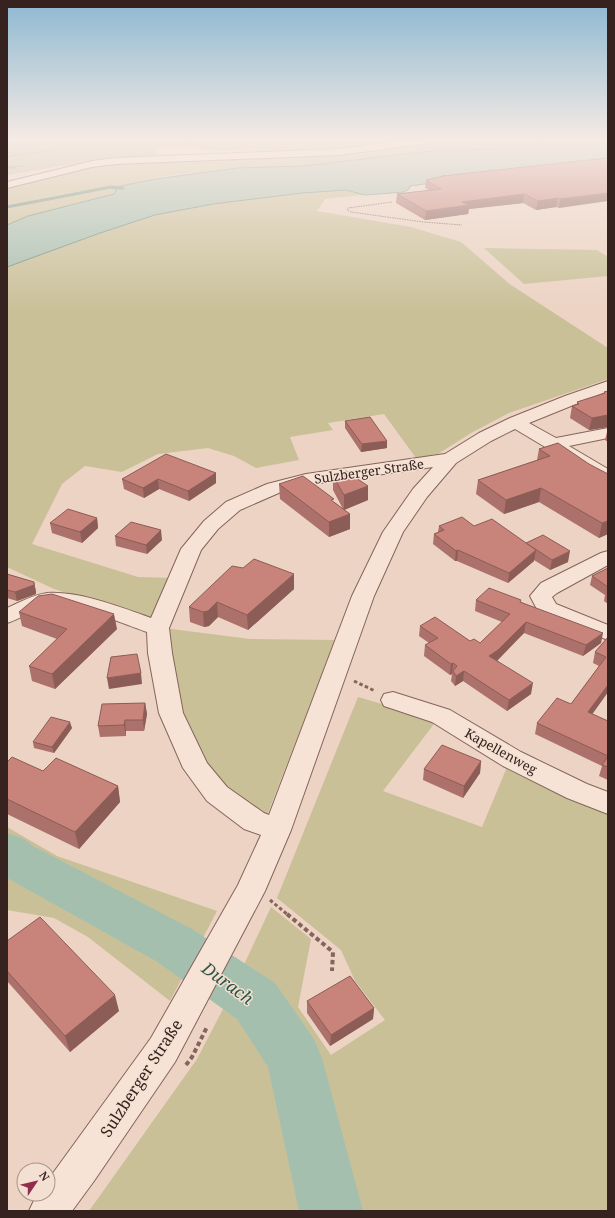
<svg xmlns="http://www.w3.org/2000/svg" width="615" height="1218" font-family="'Noto Serif',serif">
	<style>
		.green { fill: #c9c098 }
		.cemetery { fill: #beb797 }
		.water { fill: #a5bfaf; stroke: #6d8c7b }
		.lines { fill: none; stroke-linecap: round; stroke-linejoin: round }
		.stream { stroke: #6d8c7b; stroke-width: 3 }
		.river { fill: #a5bfaf; fill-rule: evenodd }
		.minor-casing { stroke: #85645b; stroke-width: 2 }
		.path-far2 { stroke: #85645b; stroke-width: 1; stroke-dasharray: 1.5 1; stroke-linecap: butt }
		.path-far1 { stroke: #85645b; stroke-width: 3; stroke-dasharray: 3.5 2.5; stroke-linecap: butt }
		.path { stroke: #85645b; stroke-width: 4; stroke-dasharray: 4.5 3; stroke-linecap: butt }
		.minor { fill: #f7e3d6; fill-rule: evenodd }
		.wall { fill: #ac716a }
		.shaded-wall { fill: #8c5c56 }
		.building { fill: #c8837b; stroke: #8c5c56 }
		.labels { text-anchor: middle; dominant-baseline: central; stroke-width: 3; stroke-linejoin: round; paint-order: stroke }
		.street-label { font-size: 13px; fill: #36221e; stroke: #f3e0d2 }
		.near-street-label { font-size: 16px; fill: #36221e; stroke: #f3e0d2 }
		.near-water-label { font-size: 17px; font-style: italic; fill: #2e5546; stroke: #f3e0d2 }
	</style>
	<rect width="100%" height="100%" fill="#ecd3c3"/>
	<g class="green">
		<polygon points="241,141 608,141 608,148 440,150 304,166 280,168 240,167 157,177 130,184 69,193 7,206 7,188 72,170 99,165 251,156 249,149 251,144"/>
		<polygon points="111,188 118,189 114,194 28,216 7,225 7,209 42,201"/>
		<path d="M346 190 365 195 325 199 317 211 411 227 461 242 511 285 608 348V379L509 413 471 433 438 454 416 458 384 414 328 423 333 430 290 437 299 460 256 468 234 456 208 448 158 454 122 472 85 466 62 484 32 544 138 577 173 578 155 621 54 589 7 567V267C56 250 104 230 153 216 166 212 179 210 192 208 243 198 294 193 346 190Z"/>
		<polygon points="484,248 597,250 608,257 608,276 524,284"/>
		<polygon points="164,628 250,639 335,640 266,818 224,792 175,711"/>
		<polygon points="358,697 437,720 383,791 482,827 510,760 608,805 608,1211 89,1211 197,1059 223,1009 271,907 311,939 298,1007 331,1055 385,1020 355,981 341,950 277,898"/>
		<polygon points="7,827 57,856 217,911 170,1001 88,937 54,918 7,910"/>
	</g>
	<polygon class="cemetery" points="7,141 133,141 138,143 158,141 241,141 251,144 249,149 219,151 184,147 157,147 157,155 96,160 7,175"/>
	<polygon class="water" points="608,148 608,169 424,184 410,186 409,189 404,192 365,195 346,190 302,193 213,204 155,215 100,233 7,267 7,225 28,216 114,194 117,189 111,188 155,179 237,168 304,166 440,150"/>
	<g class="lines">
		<g class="stream">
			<polyline points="536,141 544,144"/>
			<polyline points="7,207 111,187 123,188"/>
		</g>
		<polygon class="river" points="7,833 24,839 33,846 192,929 275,983 314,1039 322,1058 363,1211 299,1211 268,1067 237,1019 156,961 7,878"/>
		<defs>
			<g id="minor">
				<polygon points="401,141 428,141 424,144 338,155 116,164 92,167 7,188 7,182 92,161 116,158 338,149"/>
				<path d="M608 381V391L529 423 556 438 608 428V438L569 446 608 469V482L602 481 515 429 491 441 456 463 427 497 403 532 374 596 291 830 265 891 175 1062 94 1181 72 1211H29L37 1194H48V1180L151 1038 238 885 261 835 244 829 207 801 183 768 159 713 148 653 147 632C121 623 74 602 47 607 33 609 21 619 7 623V608C20 602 33 595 47 593 80 591 120 607 151 618L181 549 204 521 226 502 267 484 306 474 445 454 479 433 510 418 565 396ZM433 467 413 489 383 532 352 596 269 815 264 813 227 787 207 763 183 713 172 653 169 628 201 550 218 529 240 510 281 492 306 485Z"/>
				<polygon points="608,551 608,565 557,593 552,597 556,604 608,625 608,640 539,613 530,596 541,583 601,553"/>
				<polygon points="393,692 450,710 521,752 587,784 608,792 608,814 567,798 503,766 432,722 384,706 381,700 384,694"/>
			</g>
		</defs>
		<use href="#minor" class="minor-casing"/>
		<g class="path-far2">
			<polyline points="61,141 77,156"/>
			<polyline points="121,141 130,146"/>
			<polyline points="224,141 230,142"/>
			<polyline points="184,145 183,143 201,141"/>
			<polyline points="540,145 608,145"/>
			<polyline points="7,148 27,145"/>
			<polyline points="7,152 12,153"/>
			<polyline points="10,156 119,141"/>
			<polyline points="7,158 25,147 46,141"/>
			<polyline points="7,167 25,166"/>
			<polyline points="7,168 16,168"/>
			<polyline points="392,202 348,208 347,210 351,212 423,222 462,225"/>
		</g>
		<g class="path-far1">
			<polyline points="354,681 375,691"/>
			<polyline points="270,900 288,915"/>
		</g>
		<g class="path">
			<polyline points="287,914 333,952 332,971"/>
			<polyline points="186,1065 192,1057 207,1027"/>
		</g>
		<use href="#minor" class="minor"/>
	</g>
	<g class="wall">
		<polygon points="608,158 559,208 556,207 536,210 523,203 469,209 468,214 425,220 396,203 397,194 429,190 425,188 426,180 442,177 442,176"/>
		<polygon points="608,391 608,427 589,430 570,418 572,406 577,404 577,402 604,394 604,392"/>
		<polygon points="345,421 387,448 361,452 345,428"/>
		<polygon points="608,428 608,445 607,445 608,442 605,440"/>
		<polygon points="558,443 608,534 599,538 539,502 504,514 476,494 478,480 537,460 539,449"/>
		<polygon points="216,473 216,483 189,501 159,489 144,498 124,489 122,479"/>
		<polygon points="333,476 368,486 368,500 344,510 350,514 350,529 329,537 280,499 279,484 334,502 343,509 333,490"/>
		<polygon points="97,518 98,528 82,543 52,533 50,523"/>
		<polygon points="439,526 474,526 526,543 568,562 550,570 534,560 534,561 508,583 457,561 455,561 433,544 434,534 438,532"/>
		<polygon points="115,536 162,540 147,554 116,546"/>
		<polygon points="243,568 294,574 294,589 248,630 218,617 209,626 204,627 190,622 189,607"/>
		<polygon points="608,568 608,604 604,601 605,595 590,585 592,576"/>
		<polygon points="7,574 34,582 36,592 36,594 17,601 7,598"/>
		<polygon points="476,600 521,602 601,643 583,656 524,633 497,660 531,694 507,711 463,681 455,686 451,681 452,674 450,675 424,656 425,645 429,643 419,636 420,626 470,641 480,643 502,622 475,611"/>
		<polygon points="19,612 117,629 55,689 32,681 29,666 57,639 22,626"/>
		<polygon points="608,637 608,692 592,714 608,721 608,780 599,776 602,766 535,734 537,723 571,704 599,666 593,663 595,652"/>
		<polygon points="145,703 147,714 144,731 126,731 126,736 100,737 98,726"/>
		<polygon points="72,728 54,753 34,748 33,742"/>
		<polygon points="481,761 480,773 463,798 423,780 424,769"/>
		<polygon points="7,762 43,771 118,786 120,802 79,849 7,814"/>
		<polygon points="7,941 119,1011 70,1052 7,981"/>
		<polygon points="307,1001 374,1008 373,1019 330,1046 307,1013"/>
	</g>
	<g class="shaded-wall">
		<polygon points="608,193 608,201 559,208 560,199"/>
		<polygon points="524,194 523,203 469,209 468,214 425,220 426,211 462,202"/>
		<polygon points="558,198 556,207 536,210 538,201"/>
		<polygon points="608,415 608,427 589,430 592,418"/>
		<polygon points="387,441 387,448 361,452 362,444"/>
		<polygon points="216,473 216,483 189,501 188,491"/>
		<polygon points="158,479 159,489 144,498 143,488"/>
		<polygon points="368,486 368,500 344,510 344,495"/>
		<polygon points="541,488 539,502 504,514 506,500"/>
		<polygon points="350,514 350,529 329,537 329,522"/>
		<polygon points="97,518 98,528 82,543 80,532"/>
		<polygon points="608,521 608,534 599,538 602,523"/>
		<polygon points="161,530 162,540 147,554 146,545"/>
		<polygon points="458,550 457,561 455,561 456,551"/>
		<polygon points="536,550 534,561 508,583 509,573"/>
		<polygon points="570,551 568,562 550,570 552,560"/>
		<polygon points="294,574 294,589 248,630 247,615"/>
		<polygon points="34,582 36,592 36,594 17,601 15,592"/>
		<polygon points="217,602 218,617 209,626 204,627 203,612"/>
		<polygon points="114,614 117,629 55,689 52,674"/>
		<polygon points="526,622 524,633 497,661 489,656"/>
		<polygon points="603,633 601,643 583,656 586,645"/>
		<polygon points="453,663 452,674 450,675 451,664"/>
		<polygon points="464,671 463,681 455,686 456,676"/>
		<polygon points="141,673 142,684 109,689 107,678"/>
		<polygon points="533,683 531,694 507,711 509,700"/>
		<polygon points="608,685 608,692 586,723 588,712"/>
		<polygon points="145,703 147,714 144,731 143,720"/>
		<polygon points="125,720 126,731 126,736 124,725"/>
		<polygon points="70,722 72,728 54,753 52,747"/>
		<polygon points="481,761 480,773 463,798 464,786"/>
		<polygon points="118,786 120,802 79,849 75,832"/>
		<polygon points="115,995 119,1011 70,1052 65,1036"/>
		<polygon points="374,1008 373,1019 330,1046 331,1035"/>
	</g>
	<g class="building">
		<polygon points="608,158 608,193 560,199 558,198 538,201 524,194 462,202 469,205 426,211 397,194 441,189 426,180 444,176 442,176"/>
		<polygon points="608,391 608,415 592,418 572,406 579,404 577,402 605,393 604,392"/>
		<polygon points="370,417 387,441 362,444 345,421"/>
		<polygon points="558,443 589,464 608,474 608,521 602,523 541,488 506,500 478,480 550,456 539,449"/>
		<polygon points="166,454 216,473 188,491 158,479 143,488 122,479"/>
		<polygon points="346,471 368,486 344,495 333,476"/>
		<polygon points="303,476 334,499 331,500 350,514 329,522 279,484"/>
		<polygon points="68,509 97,518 80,532 50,523"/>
		<polygon points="462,517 474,526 492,519 536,550 509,573 458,550 456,551 434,534 444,530 439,526"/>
		<polygon points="131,522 161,530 146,545 115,536"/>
		<polygon points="543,535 570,551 552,560 526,543"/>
		<polygon points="254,559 294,574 247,615 217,602 208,611 203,612 189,607 232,566 243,568"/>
		<polygon points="608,568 608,587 592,576"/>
		<polygon points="7,574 34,582 34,585 15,592 7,590"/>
		<polygon points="489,588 521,600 520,602 603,633 586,645 526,622 498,650 489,656 533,683 509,700 464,671 456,676 453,671 457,666 453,663 451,664 425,645 438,638 420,626 435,617 470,641 474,639 480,643 510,614 476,600"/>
		<polygon points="52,594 114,614 52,674 29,666 67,629 19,612 38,596"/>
		<polygon points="608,637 608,685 588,712 608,721 608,767 602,765 608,756 537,723 557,698 571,704 606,657 595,652"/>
		<polygon points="137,654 141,673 107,678 111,657"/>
		<polygon points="145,703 143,720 125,720 124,725 98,726 102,704"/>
		<polygon points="51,717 70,722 52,747 33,742"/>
		<polygon points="442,745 481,761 464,786 424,769"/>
		<polygon points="12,757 43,771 56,758 118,786 75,832 7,799 7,762"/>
		<polygon points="40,917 115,995 65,1036 7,971 7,941"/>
		<polygon points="350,976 374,1008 331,1035 307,1001"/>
	</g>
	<linearGradient id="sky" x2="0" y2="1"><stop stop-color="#8db8d1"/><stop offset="0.45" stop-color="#f6ebe4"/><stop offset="1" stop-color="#f6ebe4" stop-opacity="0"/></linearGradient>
	<rect width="615" height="312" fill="url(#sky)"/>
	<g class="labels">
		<g class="street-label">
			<text transform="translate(369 471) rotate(-8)">Sulzberger Straße</text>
			<text transform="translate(501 751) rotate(29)">Kapellenweg</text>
		</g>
		<g class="near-street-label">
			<text transform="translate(141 1078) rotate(-57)">Sulzberger Straße</text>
		</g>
		<g class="near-water-label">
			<text transform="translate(228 983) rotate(36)">Durach</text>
		</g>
	</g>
	<rect width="615" height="1218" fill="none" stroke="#36221e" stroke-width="16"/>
	<g transform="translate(36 1182) rotate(55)"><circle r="19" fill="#f3e0d2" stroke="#a7948a"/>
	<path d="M0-3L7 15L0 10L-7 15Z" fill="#912e4d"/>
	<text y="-6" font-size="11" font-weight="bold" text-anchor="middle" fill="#36221e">N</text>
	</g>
</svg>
